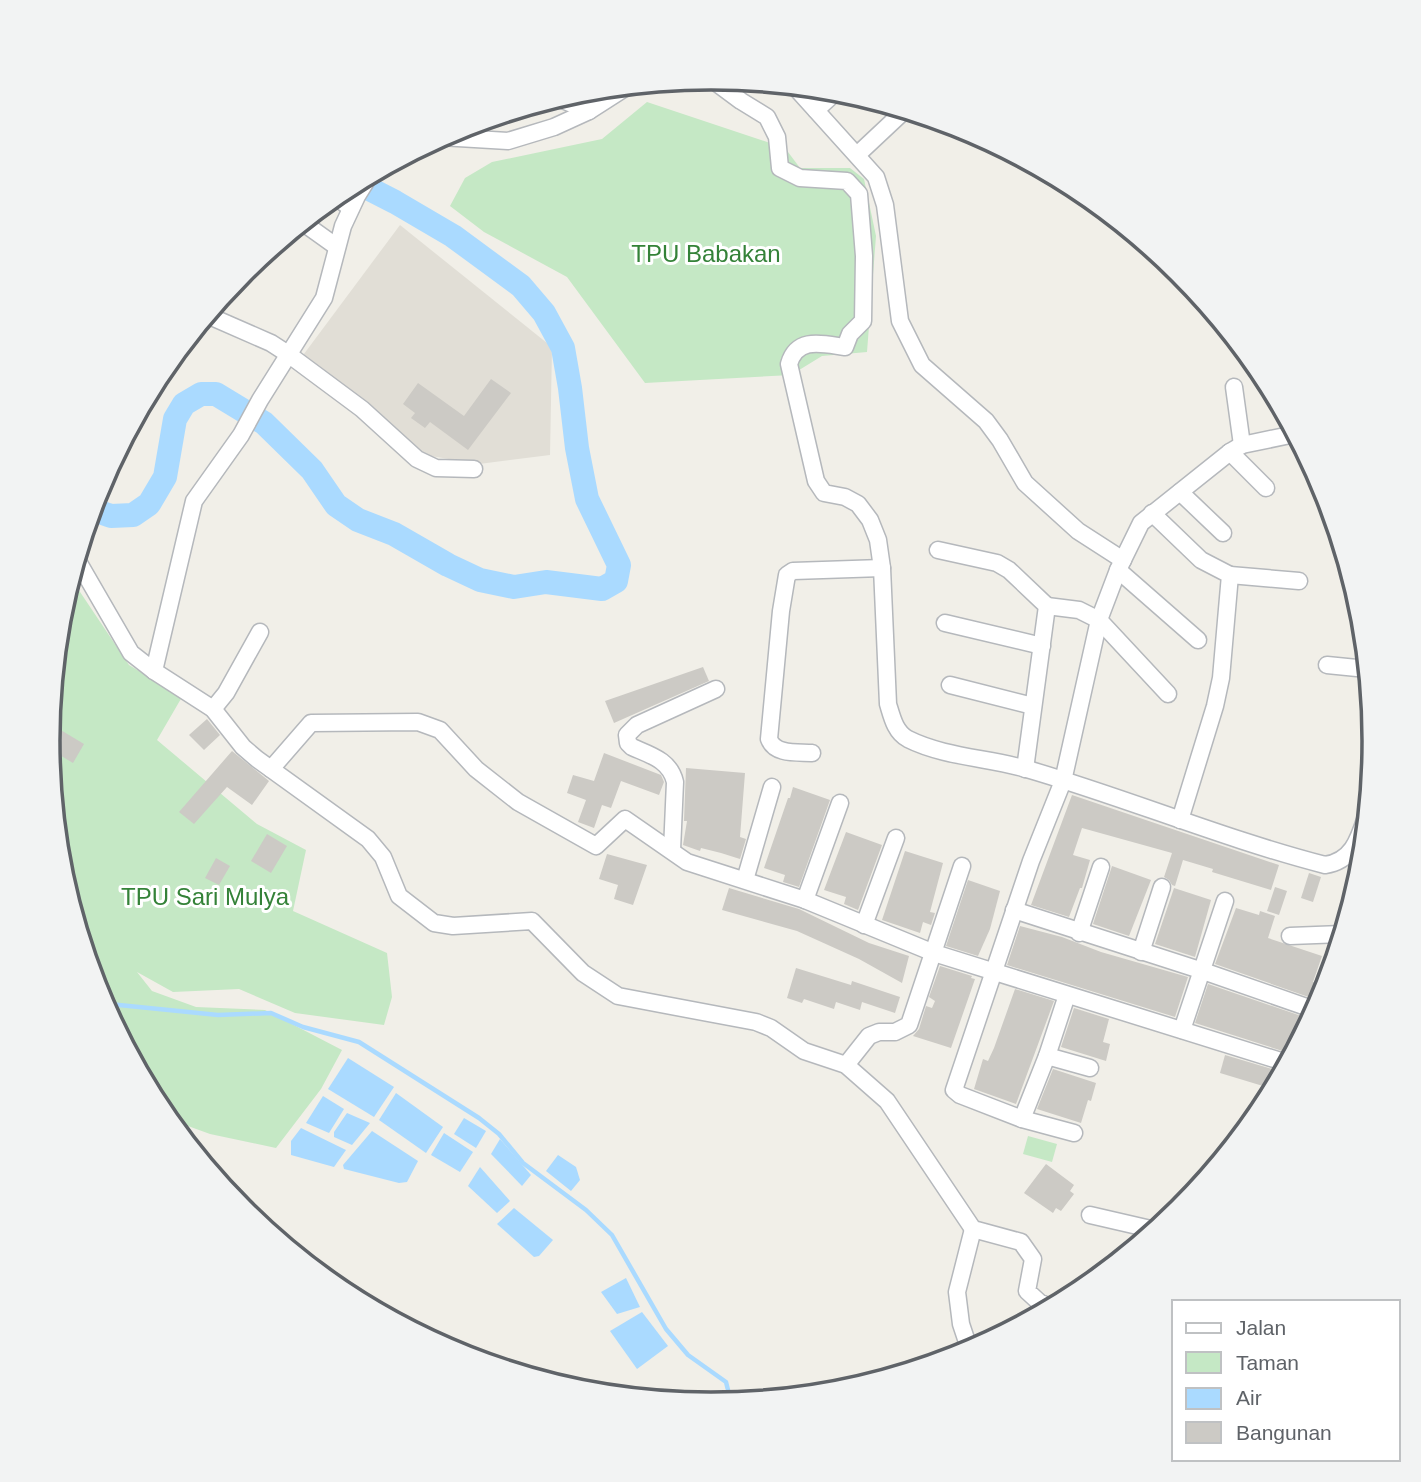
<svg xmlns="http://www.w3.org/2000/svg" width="1421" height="1482" font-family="Helvetica,sans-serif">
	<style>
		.education { fill: #e1ded6 }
		.green { fill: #c5e8c5 }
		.water { fill: #aadaff }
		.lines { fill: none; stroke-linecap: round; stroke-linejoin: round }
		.stream { stroke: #aadaff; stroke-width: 4.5 }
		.river { stroke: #aadaff; stroke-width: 24 }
		.building { fill: #cccac5 }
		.street-casing { stroke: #b5b8bc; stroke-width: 19 }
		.street { stroke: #fff; stroke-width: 16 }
		.labels { text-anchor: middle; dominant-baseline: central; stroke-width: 6; stroke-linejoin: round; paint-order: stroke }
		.park-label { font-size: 24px; fill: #348238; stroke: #fff }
		.rim { fill: none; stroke: #5f6368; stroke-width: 3.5 }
	</style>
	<rect width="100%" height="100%" fill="#f1efe8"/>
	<polygon class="education" points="400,225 552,347 550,455 479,464 425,455 301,358"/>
	<g class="green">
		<polygon points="647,102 785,148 800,168 850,168 864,179 876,236 867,352 822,356 791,375 645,383 567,277 484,232 450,206 465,178 492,162 602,139"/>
		<polygon points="70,577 129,665 182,697 157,740 257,824 306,850 293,911 387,953 392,997 384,1025 295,1013 239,989 173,992 137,972 152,991 196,1007 265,1010 342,1050 321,1089 276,1148 210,1134 166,1118 159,1109 98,994 60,870 47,741 60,611"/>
		<polygon points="1028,1136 1057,1144 1052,1162 1023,1154"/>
	</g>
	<g class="water">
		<polygon points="348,1058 394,1087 374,1117 328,1089"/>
		<polygon points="396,1093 443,1127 426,1153 379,1120"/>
		<polygon points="323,1096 344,1109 329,1133 306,1123"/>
		<polygon points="347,1113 370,1123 352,1145 334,1137 334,1132"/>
		<polygon points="464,1118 486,1131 476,1148 454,1134"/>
		<polygon points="301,1128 346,1150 334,1167 291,1155 291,1141"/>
		<polygon points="372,1131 418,1161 407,1182 399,1183 344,1169 343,1165"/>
		<polygon points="444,1133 473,1152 460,1172 431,1155"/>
		<polygon points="500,1139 531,1175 522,1186 491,1154"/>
		<polygon points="558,1155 576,1167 580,1180 571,1191 546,1171"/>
		<polygon points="480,1167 510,1201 497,1213 468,1186"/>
		<polygon points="514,1208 553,1240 539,1256 534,1257 497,1224"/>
		<polygon points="626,1278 640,1307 617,1314 601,1292"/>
		<polygon points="642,1312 668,1346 637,1369 610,1331"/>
	</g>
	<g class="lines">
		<polyline class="stream" points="105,1008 109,1004 218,1015 271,1013 303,1027 359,1042 479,1118 499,1134 523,1163 586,1210 612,1235 666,1329 688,1355 726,1382 731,1402"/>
		<polyline class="river" points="91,509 111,516 133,515 149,504 165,477 175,419 184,404 201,394 216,394 264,423 312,470 336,505 358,520 394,534 448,565 480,580 514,587 546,582 602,589 616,581 619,565 587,499 577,448 570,388 563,348 544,313 521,286 453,236 395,202 356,182"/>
	</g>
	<g class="building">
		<polygon points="491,379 511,393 468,450 430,422 425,428 411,418 415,413 403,404 418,383 464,416"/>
		<polygon points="703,667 709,681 614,723 605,701"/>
		<polygon points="207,719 220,735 204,750 189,735"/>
		<polygon points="49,723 84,744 73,763 48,748"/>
		<polygon points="232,751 269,781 252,805 227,787 194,824 179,812"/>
		<polygon points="604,753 661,775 664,782 659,795 621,781 611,808 602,805 594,828 578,822 586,800 567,793 573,775 594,781"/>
		<polygon points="686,768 745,773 740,837 746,839 740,859 721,853 701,848 700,851 683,845 687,821 684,821"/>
		<polygon points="793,787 830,800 799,887 783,882 785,875 764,868 788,798 790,798"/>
		<polygon points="1072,795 1279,865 1271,890 1212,872 1213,869 1183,860 1175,886 1172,885 1169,880 1164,877 1172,853 1082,828 1073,855 1090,860 1082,888 1080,888 1069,917 1031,905"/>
		<polygon points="846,832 882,845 858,910 844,904 846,897 824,890"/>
		<polygon points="267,834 287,846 271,873 251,861"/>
		<polygon points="905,851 943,863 930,912 935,913 931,925 923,922 920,933 882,920"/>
		<polygon points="607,854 647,865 633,905 614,899 618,885 599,879"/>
		<polygon points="216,858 230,866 219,885 205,878"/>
		<polygon points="1112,866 1151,880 1129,936 1093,924"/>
		<polygon points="1309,873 1321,877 1313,902 1301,898"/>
		<polygon points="968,880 1000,891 990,929 978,956 946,946"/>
		<polygon points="1275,887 1287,891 1279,915 1267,911"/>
		<polygon points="729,888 799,909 869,943 909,956 902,983 859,959 797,931 722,910"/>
		<polygon points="1174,888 1211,900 1195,957 1155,944"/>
		<polygon points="1236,908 1259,915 1260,911 1275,916 1268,938 1322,956 1313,982 1326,986 1320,1001 1215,964"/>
		<polygon points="1020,926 1062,937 1101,952 1188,977 1175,1017 1007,965"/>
		<polygon points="940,966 972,976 971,978 975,979 951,1048 913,1036 919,1029 926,1006 932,1008 935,1001 929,997"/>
		<polygon points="796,968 851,985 852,981 900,997 895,1013 862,1002 860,1010 836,1002 834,1009 804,999 802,1003 787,998"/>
		<polygon points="1208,984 1310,1019 1292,1054 1195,1023"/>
		<polygon points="1015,989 1054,1001 1016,1104 974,1089 983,1059 988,1061 994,1048"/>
		<polygon points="1074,1008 1109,1019 1103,1042 1110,1044 1106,1061 1061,1047"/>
		<polygon points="1225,1055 1282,1072 1273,1089 1220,1073"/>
		<polygon points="1053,1069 1096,1083 1091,1101 1088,1100 1081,1123 1037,1109"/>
		<polygon points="1046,1164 1074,1185 1070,1191 1074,1194 1061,1211 1056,1208 1053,1213 1024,1193"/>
	</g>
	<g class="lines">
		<defs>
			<g id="street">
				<path d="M710 78 741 101 767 117 777 137 780 168 800 178 847 181 859 194 864 256 863 321 850 334 845 347C823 344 797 336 789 364L816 481 824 493 845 497 858 504 870 520 878 540 882 568 888 704C892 717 895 732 908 739 944 757 989 758 1027 769 1127 798 1224 839 1325 865 1353 861 1359 838 1367 814"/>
				<polyline points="794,86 876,177 885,205 900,321 922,365 986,421 1000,440 1025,483 1078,531 1123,560"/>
				<polyline points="558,98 589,111"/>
				<polyline points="816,110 838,90"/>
				<polyline points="441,137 508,141 554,127 589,111 628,86"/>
				<polyline points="857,155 905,110"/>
				<polyline points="334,196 351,208"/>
				<polyline points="302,222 337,247"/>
				<polyline points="207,315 271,343 288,354 362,409 417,459 436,468 474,469"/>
				<polyline points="1234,387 1242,445"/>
				<polyline points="1230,452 1266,488"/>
				<polyline points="1180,492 1223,533"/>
				<polyline points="1152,513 1201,560 1230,575 1221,678 1215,706 1180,820"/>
				<polyline points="938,550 997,563 1009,570 1047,606 1025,769"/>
				<polyline points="76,558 131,653 154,671 213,709 243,747 257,759 368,839 383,857 399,896 434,923 453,926 532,921 583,973 618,996 756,1022 771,1028 804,1051 846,1065 887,1101 973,1229 1021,1242 1033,1259 1027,1291 1039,1302 1051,1308"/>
				<polyline points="1118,570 1198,640"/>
				<polyline points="1230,575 1299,581"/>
				<polyline points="1047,606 1079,610 1099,620 1168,694"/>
				<polyline points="945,623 1042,646"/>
				<polyline points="1327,665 1367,669"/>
				<polyline points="154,671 194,501 241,435 260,400 324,298 343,226 357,196 370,175"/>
				<polyline points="950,685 1033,706"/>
				<polyline points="213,709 226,693 260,632"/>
				<path d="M812 753C797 752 775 755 769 739L781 611 787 575 793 571 882 568"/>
				<polyline points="271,769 311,723 418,722 440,730 476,769 518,802 596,846 625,819 687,862 805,900 934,953 1287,1063"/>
				<path d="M672 850 675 782C670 760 650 755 632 747L628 743 627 735 637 725 716 689"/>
				<polyline points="745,880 772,787"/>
				<polyline points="805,900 840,803"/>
				<polyline points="1014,910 1203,971 1315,1010"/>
				<polyline points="864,925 896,838"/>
				<polyline points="1079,933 1101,867"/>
				<polyline points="1290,936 1342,934"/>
				<polyline points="1141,952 1162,887"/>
				<polyline points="1182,1030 1225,901"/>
				<polyline points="1047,1056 1090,1068"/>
				<polyline points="846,1065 869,1036 879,1032 895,1032 909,1025 962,866"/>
				<polyline points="1022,1119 1047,1056 1067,995"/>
				<polyline points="1074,1133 1022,1119 960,1095 954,1090 1031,861 1063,781 1099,620 1118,570 1141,523 1230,452 1242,445 1295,434"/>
				<polyline points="1090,1215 1155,1230"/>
				<polyline points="970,1351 961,1324 957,1292 973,1229"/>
			</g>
		</defs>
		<use href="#street" class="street-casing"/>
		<use href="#street" class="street"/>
	</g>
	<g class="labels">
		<g class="park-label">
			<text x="706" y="253">TPU Babakan</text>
			<text x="205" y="896">TPU Sari Mulya</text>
		</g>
	</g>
	<path d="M0 0H1421V1482H0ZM60 741a651 651 0 1 1 1302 0a651 651 0 1 1-1302 0Z" fill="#f2f3f3" fill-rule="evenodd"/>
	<path class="rim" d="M60 741a651 651 0 1 1 1302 0a651 651 0 1 1-1302 0Z"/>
	<rect x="1172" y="1300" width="228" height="161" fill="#ffffff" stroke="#bfc1c3" stroke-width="2"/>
	<rect x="1186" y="1323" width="35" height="10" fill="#ffffff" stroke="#bfc1c3" stroke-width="2"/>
	<text x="1236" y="1335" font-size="21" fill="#5f6368">Jalan</text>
	<rect x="1186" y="1352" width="35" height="21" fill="#c5e8c5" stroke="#bfc1c3" stroke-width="2"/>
	<text x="1236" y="1370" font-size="21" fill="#5f6368">Taman</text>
	<rect x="1186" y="1388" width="35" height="21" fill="#aadaff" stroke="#bfc1c3" stroke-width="2"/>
	<text x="1236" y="1405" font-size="21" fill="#5f6368">Air</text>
	<rect x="1186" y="1422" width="35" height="21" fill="#cccac5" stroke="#bfc1c3" stroke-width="2"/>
	<text x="1236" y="1440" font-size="21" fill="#5f6368">Bangunan</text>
</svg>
